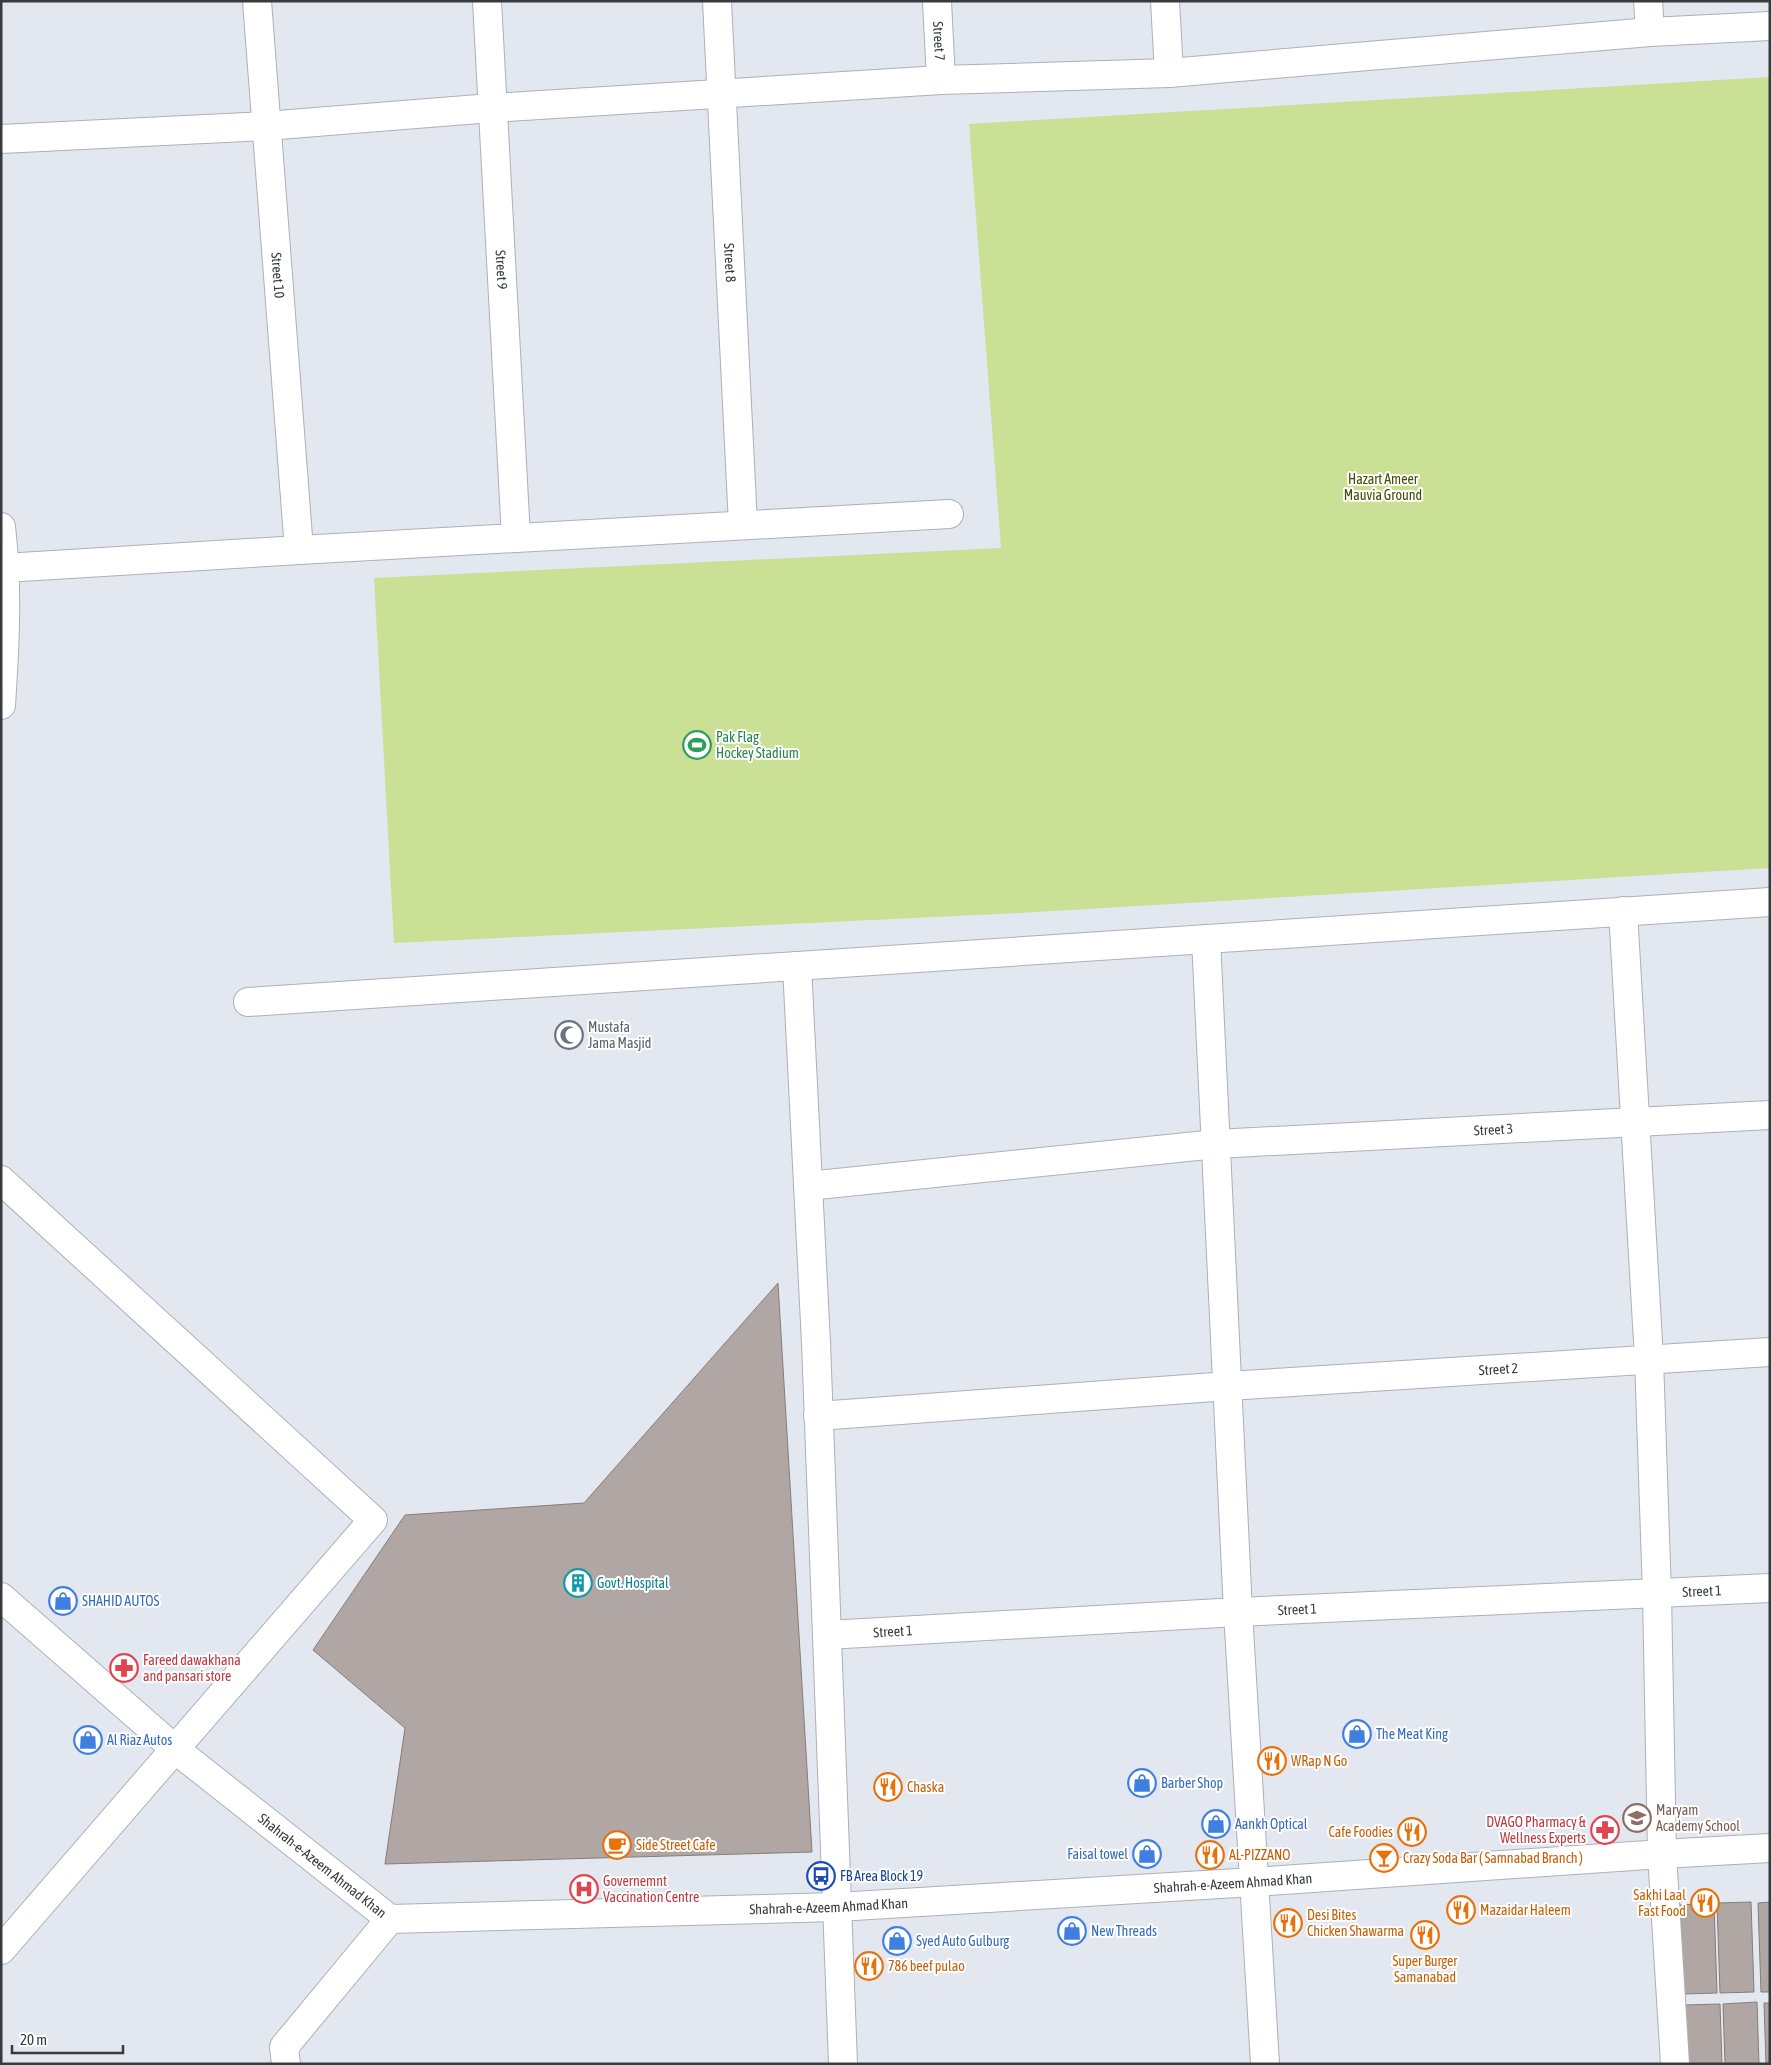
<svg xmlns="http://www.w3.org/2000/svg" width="1771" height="2065" font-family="'Asap Condensed',sans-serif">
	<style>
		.green { fill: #cae095 }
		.building { fill: #b0a6a4; stroke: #867d7b }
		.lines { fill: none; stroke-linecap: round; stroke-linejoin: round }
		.minor-casing { stroke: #acb0b7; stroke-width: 30 }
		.minor { stroke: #fff; stroke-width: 28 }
		.labels { text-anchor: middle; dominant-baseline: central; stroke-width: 4; stroke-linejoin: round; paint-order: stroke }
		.street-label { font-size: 14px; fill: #383a3d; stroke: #fff }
		.park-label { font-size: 14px; fill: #404f02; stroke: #fff }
		.leisure-label { font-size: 14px; fill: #27864d; stroke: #fff; text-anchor: start }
		.worship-label { font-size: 14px; fill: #5b616d; stroke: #fff; text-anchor: start }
		.culture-label { font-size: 14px; fill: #0d838f; stroke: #fff; text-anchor: start }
		.shop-label { font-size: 14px; fill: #366cbe; stroke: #fff; text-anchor: start }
		.health-label { font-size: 14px; fill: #be3a42; stroke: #fff; text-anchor: start }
		.food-label { font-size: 14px; fill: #c56008; stroke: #fff; text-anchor: start }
		.education-label { font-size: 14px; fill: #785e54; stroke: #fff; text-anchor: start }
		.transit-label { font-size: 14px; fill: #164399; stroke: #fff; text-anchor: start }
	</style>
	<rect width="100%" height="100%" fill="#e3e7ef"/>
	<polygon class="green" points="1770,77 1770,868 1020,913 394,943 374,578 1001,548 969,124"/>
	<g class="building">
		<polygon points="778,1283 812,1852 385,1864 405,1728 313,1650 405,1515 584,1503"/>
		<polygon points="1751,1902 1754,1992 1720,1993 1717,1903"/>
		<polygon points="1770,1902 1770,1992 1761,1992 1758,1903"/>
		<polygon points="1714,1903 1717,1993 1682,1994 1680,1905"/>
		<polygon points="1757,2002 1759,2064 1725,2064 1723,2004"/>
		<polygon points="1764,2003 1770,2003 1770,2064 1766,2064"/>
		<polygon points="1720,2004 1722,2064 1687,2064 1685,2005"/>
	</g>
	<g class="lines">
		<defs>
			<g id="minor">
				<path id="s1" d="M257 1 299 550"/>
				<path id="s2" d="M487 1 516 537"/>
				<path id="s3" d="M717 1 743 525"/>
				<path id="s4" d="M937 1 941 80"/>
				<polyline points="1165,1 1169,73"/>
				<polyline points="1648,1 1650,32"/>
				<polyline points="1,139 266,126 491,108 941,80 1169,73 1650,32 1770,26"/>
				<path d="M1 527C8 586 5 645 1 705"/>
				<polyline points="4,568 299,550 949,514"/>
				<polyline points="1623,911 1649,1359 1657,1594 1662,1854 1675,2064"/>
				<polyline points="1206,939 1238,1612 1265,2064"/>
				<polyline points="797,966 816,1343 843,2064"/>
				<polyline points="248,1002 1770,902"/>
				<polyline points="1,1180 373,1520 1,1950"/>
				<path id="s5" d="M808 1186 1216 1144 1770 1115"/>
				<path id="s6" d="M818 1416 1228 1386 1770 1352"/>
				<path id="s7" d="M1 1597 176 1750 390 1919 837 1907 1254 1882 1662 1854 1770 1848"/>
				<path id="s8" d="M827 1635 1238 1612 1770 1588"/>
				<polyline points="286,2064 284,2047 390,1919"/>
			</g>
		</defs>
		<use href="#minor" class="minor-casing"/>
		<use href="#minor" class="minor"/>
	</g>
	<defs>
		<symbol id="stadium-ring" viewBox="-11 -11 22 22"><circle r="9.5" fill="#fff" stroke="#2e9e5b" stroke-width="1.5"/><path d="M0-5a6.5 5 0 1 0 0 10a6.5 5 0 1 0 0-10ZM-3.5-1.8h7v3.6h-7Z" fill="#2e9e5b"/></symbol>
		<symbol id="mosque-ring" viewBox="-11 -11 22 22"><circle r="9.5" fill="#fff" stroke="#6b7280" stroke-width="1.5"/><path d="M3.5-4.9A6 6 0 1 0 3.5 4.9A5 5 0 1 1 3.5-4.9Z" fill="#6b7280"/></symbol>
		<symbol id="building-ring" viewBox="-11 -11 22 22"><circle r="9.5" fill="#fff" stroke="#0f9aa8" stroke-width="1.5"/><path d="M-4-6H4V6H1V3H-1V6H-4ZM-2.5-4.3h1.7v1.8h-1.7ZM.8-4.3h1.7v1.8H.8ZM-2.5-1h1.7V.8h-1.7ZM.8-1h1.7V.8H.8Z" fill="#0f9aa8"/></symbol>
		<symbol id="shop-ring" viewBox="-11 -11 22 22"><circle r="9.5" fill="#fff" stroke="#3f7fe0" stroke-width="1.5"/><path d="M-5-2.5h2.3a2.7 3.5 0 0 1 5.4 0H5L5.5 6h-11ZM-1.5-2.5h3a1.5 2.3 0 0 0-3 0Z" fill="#3f7fe0"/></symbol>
		<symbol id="pharmacy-ring" viewBox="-11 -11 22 22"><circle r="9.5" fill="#fff" stroke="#e0444e" stroke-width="1.5"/><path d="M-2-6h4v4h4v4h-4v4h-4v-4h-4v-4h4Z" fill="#e0444e"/></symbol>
		<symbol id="restaurant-ring" viewBox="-11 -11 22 22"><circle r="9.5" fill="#fff" stroke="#e8710a" stroke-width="1.5"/><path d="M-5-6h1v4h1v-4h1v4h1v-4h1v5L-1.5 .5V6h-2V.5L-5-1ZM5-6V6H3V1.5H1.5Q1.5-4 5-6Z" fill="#e8710a"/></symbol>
		<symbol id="school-ring" viewBox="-11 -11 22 22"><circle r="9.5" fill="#fff" stroke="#8d6e63" stroke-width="1.5"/><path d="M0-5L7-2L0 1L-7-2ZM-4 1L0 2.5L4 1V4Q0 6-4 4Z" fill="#8d6e63"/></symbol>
		<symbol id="cafe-ring" viewBox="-11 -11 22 22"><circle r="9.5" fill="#fff" stroke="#e8710a" stroke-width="1.5"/><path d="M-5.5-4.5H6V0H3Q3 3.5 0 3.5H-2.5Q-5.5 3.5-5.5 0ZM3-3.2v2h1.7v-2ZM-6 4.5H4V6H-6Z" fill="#e8710a"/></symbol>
		<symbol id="bar-ring" viewBox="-11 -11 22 22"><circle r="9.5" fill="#fff" stroke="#e8710a" stroke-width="1.5"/><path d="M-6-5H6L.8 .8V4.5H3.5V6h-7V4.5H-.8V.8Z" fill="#e8710a"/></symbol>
		<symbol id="bus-ring" viewBox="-11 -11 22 22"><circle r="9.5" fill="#fff" stroke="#1a4fb4" stroke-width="1.5"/><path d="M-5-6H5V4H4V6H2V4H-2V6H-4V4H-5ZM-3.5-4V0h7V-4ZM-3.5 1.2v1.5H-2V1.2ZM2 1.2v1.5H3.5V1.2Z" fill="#1a4fb4"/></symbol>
		<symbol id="hospital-ring" viewBox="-11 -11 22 22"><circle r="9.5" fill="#fff" stroke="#e0444e" stroke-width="1.5"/><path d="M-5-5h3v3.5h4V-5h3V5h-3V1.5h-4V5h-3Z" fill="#e0444e"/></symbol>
	</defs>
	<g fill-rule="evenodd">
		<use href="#stadium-ring" x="681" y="729" width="32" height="32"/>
		<use href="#mosque-ring" x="553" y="1019" width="32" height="32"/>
		<use href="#building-ring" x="562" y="1567" width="32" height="32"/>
		<use href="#shop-ring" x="47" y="1585" width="32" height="32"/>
		<use href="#pharmacy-ring" x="108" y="1652" width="32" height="32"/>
		<use href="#shop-ring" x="1341" y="1718" width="32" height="32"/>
		<use href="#shop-ring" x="72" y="1724" width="32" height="32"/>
		<use href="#restaurant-ring" x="1256" y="1745" width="32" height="32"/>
		<use href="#shop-ring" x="1126" y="1767" width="32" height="32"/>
		<use href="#restaurant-ring" x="872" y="1771" width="32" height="32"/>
		<use href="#school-ring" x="1621" y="1802" width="32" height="32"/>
		<use href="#shop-ring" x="1200" y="1808" width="32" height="32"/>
		<use href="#pharmacy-ring" x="1589" y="1814" width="32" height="32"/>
		<use href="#restaurant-ring" x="1396" y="1816" width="32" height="32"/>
		<use href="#cafe-ring" x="601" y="1829" width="32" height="32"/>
		<use href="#shop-ring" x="1131" y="1838" width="32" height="32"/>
		<use href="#restaurant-ring" x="1194" y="1839" width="32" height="32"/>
		<use href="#bar-ring" x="1368" y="1842" width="32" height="32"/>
		<use href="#bus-ring" x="805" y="1860" width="32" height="32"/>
		<use href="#hospital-ring" x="568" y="1873" width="32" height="32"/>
		<use href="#restaurant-ring" x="1689" y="1887" width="32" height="32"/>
		<use href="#restaurant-ring" x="1445" y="1894" width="32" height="32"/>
		<use href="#restaurant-ring" x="1272" y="1907" width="32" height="32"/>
		<use href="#shop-ring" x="1056" y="1915" width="32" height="32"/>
		<use href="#restaurant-ring" x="1409" y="1919" width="32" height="32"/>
		<use href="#shop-ring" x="881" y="1925" width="32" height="32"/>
		<use href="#restaurant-ring" x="853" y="1950" width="32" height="32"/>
	</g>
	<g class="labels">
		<g class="street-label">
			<text stroke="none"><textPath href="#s4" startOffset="40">Street 7</textPath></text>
			<text stroke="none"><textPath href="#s3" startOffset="262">Street 8</textPath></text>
			<text stroke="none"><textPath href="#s2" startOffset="269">Street 9</textPath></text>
			<text stroke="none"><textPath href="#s1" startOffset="275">Street 10</textPath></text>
			<text stroke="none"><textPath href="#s5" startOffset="688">Street 3</textPath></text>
			<text stroke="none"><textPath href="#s6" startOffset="682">Street 2</textPath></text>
			<text stroke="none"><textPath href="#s8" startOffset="876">Street 1</textPath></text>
			<text stroke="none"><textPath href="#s8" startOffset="471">Street 1</textPath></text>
			<text stroke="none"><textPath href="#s8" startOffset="66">Street 1</textPath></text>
			<text stroke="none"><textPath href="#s7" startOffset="419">Shahrah-e-Azeem Ahmad Khan</textPath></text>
			<text stroke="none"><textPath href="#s7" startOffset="1349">Shahrah-e-Azeem Ahmad Khan</textPath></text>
			<text stroke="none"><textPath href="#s7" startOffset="944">Shahrah-e-Azeem Ahmad Khan</textPath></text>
		</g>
		<g class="park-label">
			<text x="1383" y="479">Hazart Ameer<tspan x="1383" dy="16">Mauvia Ground</tspan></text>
		</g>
		<g class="leisure-label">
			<text x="716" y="737">Pak Flag<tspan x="716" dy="16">Hockey Stadium</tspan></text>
		</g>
		<g class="worship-label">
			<text x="588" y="1027">Mustafa<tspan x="588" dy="16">Jama Masjid</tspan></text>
		</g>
		<g class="culture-label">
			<text x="597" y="1583">Govt. Hospital</text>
		</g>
		<g class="shop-label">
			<text x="82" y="1601">SHAHID AUTOS</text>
			<text x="1376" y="1734">The Meat King</text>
			<text x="107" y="1740">Al Riaz Autos</text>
			<text x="1161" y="1783">Barber Shop</text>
			<text x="1235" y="1824">Aankh Optical</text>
			<text x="1128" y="1854" text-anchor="end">Faisal towel</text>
			<text x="1091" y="1931">New Threads</text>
			<text x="916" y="1941">Syed Auto Gulburg</text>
		</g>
		<g class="health-label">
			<text x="143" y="1660">Fareed dawakhana<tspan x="143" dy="16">and pansari store</tspan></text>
			<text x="1586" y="1822" text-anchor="end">DVAGO Pharmacy &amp;<tspan x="1586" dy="16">Wellness Experts</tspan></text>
			<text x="603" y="1881">Governemnt<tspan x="603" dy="16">Vaccination Centre</tspan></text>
		</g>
		<g class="food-label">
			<text x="1291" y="1761">WRap N Go</text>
			<text x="907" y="1787">Chaska</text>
			<text x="1393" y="1832" text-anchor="end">Cafe Foodies</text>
			<text x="636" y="1845">Side Street Cafe</text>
			<text x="1229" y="1855">AL-PIZZANO</text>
			<text x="1403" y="1858">Crazy Soda Bar ( Samnabad Branch )</text>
			<text x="1686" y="1895" text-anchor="end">Sakhi Laal<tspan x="1686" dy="16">Fast Food</tspan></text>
			<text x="1480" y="1910">Mazaidar Haleem</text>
			<text x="1307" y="1915">Desi Bites<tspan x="1307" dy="16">Chicken Shawarma</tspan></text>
			<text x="1425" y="1961" text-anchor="middle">Super Burger<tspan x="1425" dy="16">Samanabad</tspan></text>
			<text x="888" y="1966">786 beef pulao</text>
		</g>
		<g class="education-label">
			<text x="1656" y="1810">Maryam<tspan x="1656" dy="16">Academy School</tspan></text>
		</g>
		<g class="transit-label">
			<text x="840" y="1876">FB Area Block 19</text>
		</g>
	</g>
	<rect width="1771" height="2065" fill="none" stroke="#383a3d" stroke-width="5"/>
	<path d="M12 2045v8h111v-8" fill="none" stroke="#383a3d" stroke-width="2.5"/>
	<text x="20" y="2045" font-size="15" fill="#383a3d" stroke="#ffffff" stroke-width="4" paint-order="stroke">20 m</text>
</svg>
